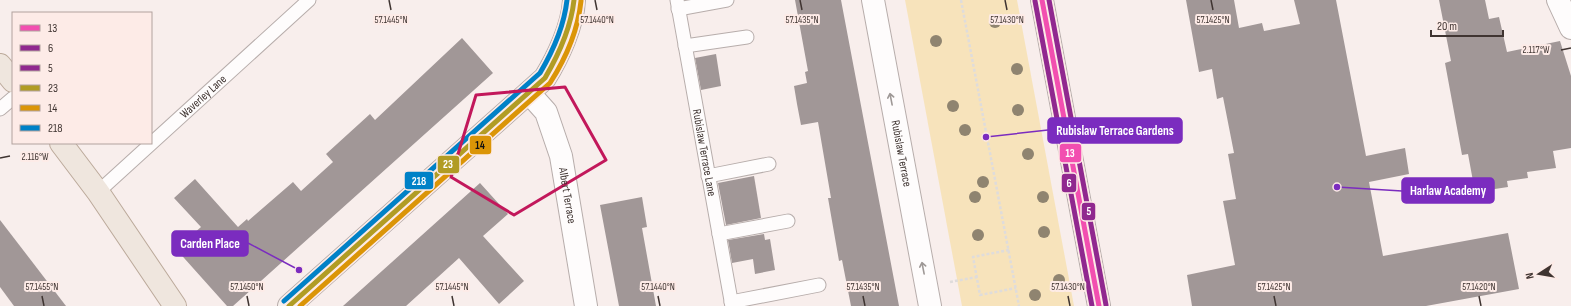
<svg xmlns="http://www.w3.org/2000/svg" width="1571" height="306" font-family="'Sofia Sans Condensed',sans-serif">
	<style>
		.green { fill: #f7e3bb }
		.building { fill: #a19797 }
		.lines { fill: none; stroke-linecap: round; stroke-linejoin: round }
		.lane-casing { stroke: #b7adab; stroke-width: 15 }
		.street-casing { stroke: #b7adab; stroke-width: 24 }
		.secondary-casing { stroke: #b7adab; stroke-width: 24 }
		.primary-casing { stroke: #bcaa9b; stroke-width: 24 }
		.path { stroke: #dfdcdb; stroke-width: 2.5; stroke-dasharray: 3 2; stroke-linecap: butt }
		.lane { stroke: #fefcfc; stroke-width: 13 }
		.street { stroke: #fefcfc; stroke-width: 22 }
		.secondary { stroke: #f7f1ed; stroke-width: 22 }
		.primary { stroke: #efe6de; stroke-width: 22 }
		.bus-1-casing { stroke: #fdebe7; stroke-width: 8 }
		.bus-2-casing { stroke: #fdebe7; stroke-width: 8 }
		.bus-3-casing { stroke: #fdebe7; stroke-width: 8 }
		.bus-4-casing { stroke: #fdebe7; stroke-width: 8 }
		.bus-5-casing { stroke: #fdebe7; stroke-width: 8 }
		.bus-6-casing { stroke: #fdebe7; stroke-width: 8 }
		.bus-1 { stroke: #f24fb0; stroke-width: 5 }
		.bus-2 { stroke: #90288f; stroke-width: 5 }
		.bus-3 { stroke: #90288f; stroke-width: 5 }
		.bus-4 { stroke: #b19c24; stroke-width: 5 }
		.bus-5 { stroke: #db9507; stroke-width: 5 }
		.bus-6 { stroke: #0081c7; stroke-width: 5 }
		.tree { fill: #8f8470 }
		.oneway { stroke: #9e9896 }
		.marked { fill: none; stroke: #c2185b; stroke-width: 3; stroke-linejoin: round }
		.ticks { fill: none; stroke: #3f3431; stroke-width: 1.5 }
		.labels { text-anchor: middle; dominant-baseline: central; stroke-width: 4; stroke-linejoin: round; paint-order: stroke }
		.street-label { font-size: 12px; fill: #3f3431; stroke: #fdebe7 }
		.ticks-label { font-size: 10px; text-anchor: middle; fill: #3f3431; stroke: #fdebe7; stroke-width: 4; stroke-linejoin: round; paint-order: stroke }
		.leader { fill: none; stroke: #7b2cbf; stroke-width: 1.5 }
		.callout-dot { fill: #7b2cbf; stroke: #fdebe7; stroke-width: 1.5 }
		.callout { fill: #7b2cbf; stroke: #7b2cbf; stroke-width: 1.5 }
		.callout-label { font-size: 13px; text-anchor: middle; font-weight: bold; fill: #fff }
		.line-badge { stroke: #fdebe7; stroke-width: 1.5 }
		.badge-label { font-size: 11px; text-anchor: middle; font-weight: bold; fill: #fff }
		.pale-badge-label { font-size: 11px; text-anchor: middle; font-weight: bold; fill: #111 }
	</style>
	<rect width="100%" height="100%" fill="#f8eeec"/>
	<polygon class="green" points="905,0 1017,0 1074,306 962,306"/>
	<g class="building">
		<polygon points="795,0 841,0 899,306 851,306 842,260 839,261 828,198 831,198 818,122 801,125 797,104 794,86 807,83 805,72 808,71"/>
		<polygon points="1186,0 1234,0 1239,28 1262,23 1264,31 1300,24 1294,0 1336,0 1366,156 1405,148 1409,174 1369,182 1383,256 1508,233 1519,289 1426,306 1192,306 1187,275 1235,265 1223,201 1236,199 1228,154 1234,153 1223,97 1217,99 1212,69 1199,72"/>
		<polygon points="1439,0 1485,0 1489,19 1499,17 1507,52 1560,41 1571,76 1571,148 1553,151 1556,168 1527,172 1528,178 1507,181 1508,187 1475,192 1468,154 1462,155 1445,63 1451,61"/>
		<polygon points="462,38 493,73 233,306 227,306 176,249 201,227 174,198 195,179 238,227 247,219 248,221 293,182 301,191 333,162 326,154 370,114 375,120"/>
		<polygon points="716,54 721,86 701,90 695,58"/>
		<polygon points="754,176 761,218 726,225 718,183"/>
		<polygon points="480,183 508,214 483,236 524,281 499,304 459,258 406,306 343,306"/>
		<polygon points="642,197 647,227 642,228 656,306 619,306 600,205"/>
		<polygon points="0,220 30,259 66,306 14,306 0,287"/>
		<polygon points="764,234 765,240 770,239 775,270 755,274 753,259 732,263 728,240"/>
	</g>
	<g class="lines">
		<defs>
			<g id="lane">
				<path id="s1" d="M677 0 732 306"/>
				<polyline points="678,9 727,0"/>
				<polyline points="685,46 747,37"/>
				<polyline points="0,109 13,98"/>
				<polyline points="708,176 769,164"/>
				<path id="s2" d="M98 192 309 0"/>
				<polyline points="719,234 788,221"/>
				<polyline points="731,302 819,285"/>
			</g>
			<g id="street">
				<path id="s3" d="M873 0 930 306"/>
				<polyline points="1558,0 1571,28"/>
				<path id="s4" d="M529 93 546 112 561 156 586 306"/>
			</g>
			<g id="secondary">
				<polyline points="1042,0 1099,306"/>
				<path d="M289 306 545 78C558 57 573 25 574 0"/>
			</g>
			<g id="primary">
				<polyline points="0,65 13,81"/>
				<polyline points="61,143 98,192 175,306"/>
			</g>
		</defs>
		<use href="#lane" class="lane-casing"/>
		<use href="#street" class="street-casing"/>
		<use href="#secondary" class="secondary-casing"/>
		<use href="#primary" class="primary-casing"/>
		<g class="path">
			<polyline points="961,0 1019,306"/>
			<polyline points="1009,250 973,257 980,295 1016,288"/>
			<polyline points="950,282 977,277"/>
		</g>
		<use href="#lane" class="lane"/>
		<use href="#street" class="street"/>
		<use href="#secondary" class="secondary"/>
		<use href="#primary" class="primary"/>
		<defs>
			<polyline id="bus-1" points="1042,0 1099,306"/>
			<polyline id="bus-2" points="1035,1 1092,306"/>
			<polyline id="bus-3" points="1049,0 1106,305"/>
			<path id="bus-4" d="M289 306 545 78C559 54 571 28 574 0"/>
			<path id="bus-5" d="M300 306 550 83C566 58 578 30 581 1"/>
			<path id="bus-6" d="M284 301 540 73C553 51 564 27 567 0"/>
		</defs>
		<use href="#bus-1" class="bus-1-casing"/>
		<use href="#bus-2" class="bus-2-casing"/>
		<use href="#bus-3" class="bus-3-casing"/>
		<use href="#bus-4" class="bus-4-casing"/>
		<use href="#bus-5" class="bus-5-casing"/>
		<use href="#bus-6" class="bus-6-casing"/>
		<use href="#bus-1" class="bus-1"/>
		<use href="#bus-2" class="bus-2"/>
		<use href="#bus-3" class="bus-3"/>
		<use href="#bus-4" class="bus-4"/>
		<use href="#bus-5" class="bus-5"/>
		<use href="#bus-6" class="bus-6"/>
	</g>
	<g class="tree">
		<circle cx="995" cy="22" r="6"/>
		<circle cx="936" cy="41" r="6"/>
		<circle cx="1017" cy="69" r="6"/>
		<circle cx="953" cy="106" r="6"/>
		<circle cx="1018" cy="110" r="6"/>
		<circle cx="965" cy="130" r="6"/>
		<circle cx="1028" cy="154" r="6"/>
		<circle cx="983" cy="182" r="6"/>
		<circle cx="975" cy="197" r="6"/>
		<circle cx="1043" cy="197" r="6"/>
		<circle cx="1044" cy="232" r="6"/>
		<circle cx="978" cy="235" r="6"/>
		<circle cx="1059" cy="280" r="6"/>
		<circle cx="1035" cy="295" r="6"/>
	</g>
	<defs><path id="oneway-shaft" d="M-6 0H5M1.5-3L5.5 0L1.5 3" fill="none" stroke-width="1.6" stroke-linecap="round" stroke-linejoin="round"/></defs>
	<g class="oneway">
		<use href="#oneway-shaft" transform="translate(891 99) rotate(-101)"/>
		<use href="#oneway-shaft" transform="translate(923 268) rotate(-101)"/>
	</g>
	<path class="marked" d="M565 87 606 160 514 215 451 177 476 95Z"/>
	<path class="ticks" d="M389 0 391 10M595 0 597 10M800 0 802 10M1005 0 1007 10M1211 0 1213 10M1561 50 1571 48M0 158 10 156M42 296 44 306M247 296 249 306M452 296 454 306M658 296 660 306M863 296 865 306M1068 296 1070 306M1274 296 1276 306M1479 296 1481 306"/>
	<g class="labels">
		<g class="street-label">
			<text stroke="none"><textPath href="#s2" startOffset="142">Waverley Lane</textPath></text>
			<text stroke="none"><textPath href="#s1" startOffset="155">Rubislaw Terrace Lane</textPath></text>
			<text stroke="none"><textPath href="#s3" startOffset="156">Rubislaw Terrace</textPath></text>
			<text stroke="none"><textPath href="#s4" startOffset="112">Albert Terrace</textPath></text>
		</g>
	</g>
	<g class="ticks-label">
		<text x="391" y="23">57.1445°N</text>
		<text x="597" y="23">57.1440°N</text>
		<text x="802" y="23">57.1435°N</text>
		<text x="1007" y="23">57.1430°N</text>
		<text x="1213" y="23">57.1425°N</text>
		<text x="1536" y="53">2.117°W</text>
		<text x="35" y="160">2.116°W</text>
		<text x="42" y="290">57.1455°N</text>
		<text x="247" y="290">57.1450°N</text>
		<text x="452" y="290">57.1445°N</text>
		<text x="658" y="290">57.1440°N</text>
		<text x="863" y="290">57.1435°N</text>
		<text x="1068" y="290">57.1430°N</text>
		<text x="1274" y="290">57.1425°N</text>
		<text x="1479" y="290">57.1420°N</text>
	</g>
	<path class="leader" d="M986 137L1048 130M1337 187L1402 191M299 270L248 243"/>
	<g class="callout-dot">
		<circle cx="986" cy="137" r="4"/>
		<circle cx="1337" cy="187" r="4"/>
		<circle cx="299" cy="270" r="4"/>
	</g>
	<g class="callout">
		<rect x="1048" y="118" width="134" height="25" rx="4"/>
		<rect x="1402" y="178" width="92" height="25" rx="4"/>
		<rect x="172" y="231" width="76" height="25" rx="4"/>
	</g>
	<g class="callout-label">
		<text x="1115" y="135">Rubislaw Terrace Gardens</text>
		<text x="1448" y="195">Harlaw Academy</text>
		<text x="210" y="248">Carden Place</text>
	</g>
	<g class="line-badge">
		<rect x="469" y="135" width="23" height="20" rx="4" fill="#db9507"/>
		<rect x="1059" y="143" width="23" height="20" rx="4" fill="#f24fb0"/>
		<rect x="437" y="155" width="23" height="19" rx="4" fill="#b19c24"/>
		<rect x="404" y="171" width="30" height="19" rx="4" fill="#0081c7"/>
		<rect x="1061" y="173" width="16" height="20" rx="4" fill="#90288f"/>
		<rect x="1081" y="202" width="15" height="19" rx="4" fill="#90288f"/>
	</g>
	<g class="badge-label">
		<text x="1070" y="157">13</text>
		<text x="448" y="168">23</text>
		<text x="419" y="185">218</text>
		<text x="1069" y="187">6</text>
		<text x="1089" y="215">5</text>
	</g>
	<g class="pale-badge-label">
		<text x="480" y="149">14</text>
	</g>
	<rect x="12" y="12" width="140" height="132" fill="#fdebe7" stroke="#b1a29e"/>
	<rect x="20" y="25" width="20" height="6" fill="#f24fb0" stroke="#b1a29e"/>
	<text x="48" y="32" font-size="12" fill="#3f3431">13</text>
	<rect x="20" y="45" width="20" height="6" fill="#90288f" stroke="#b1a29e"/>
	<text x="48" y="52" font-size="12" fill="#3f3431">6</text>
	<rect x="20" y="65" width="20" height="6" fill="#90288f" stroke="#b1a29e"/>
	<text x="48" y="72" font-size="12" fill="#3f3431">5</text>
	<rect x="20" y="85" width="20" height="6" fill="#b19c24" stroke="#b1a29e"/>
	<text x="48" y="92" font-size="12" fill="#3f3431">23</text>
	<rect x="20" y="105" width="20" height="6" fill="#db9507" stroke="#b1a29e"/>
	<text x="48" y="112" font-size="12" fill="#3f3431">14</text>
	<rect x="20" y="125" width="20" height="6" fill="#0081c7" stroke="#b1a29e"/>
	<text x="48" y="132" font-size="12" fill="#3f3431">218</text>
	<g transform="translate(1539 274) rotate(258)" stroke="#fdebe7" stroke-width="3" paint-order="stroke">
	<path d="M0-3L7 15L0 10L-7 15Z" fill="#3f3431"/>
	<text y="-6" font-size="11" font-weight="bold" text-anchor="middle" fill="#3f3431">N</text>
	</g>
	<path d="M1431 30v6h72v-6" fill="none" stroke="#3f3431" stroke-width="2"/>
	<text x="1437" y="30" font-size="12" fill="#3f3431" stroke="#fdebe7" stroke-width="3" paint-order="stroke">20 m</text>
</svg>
